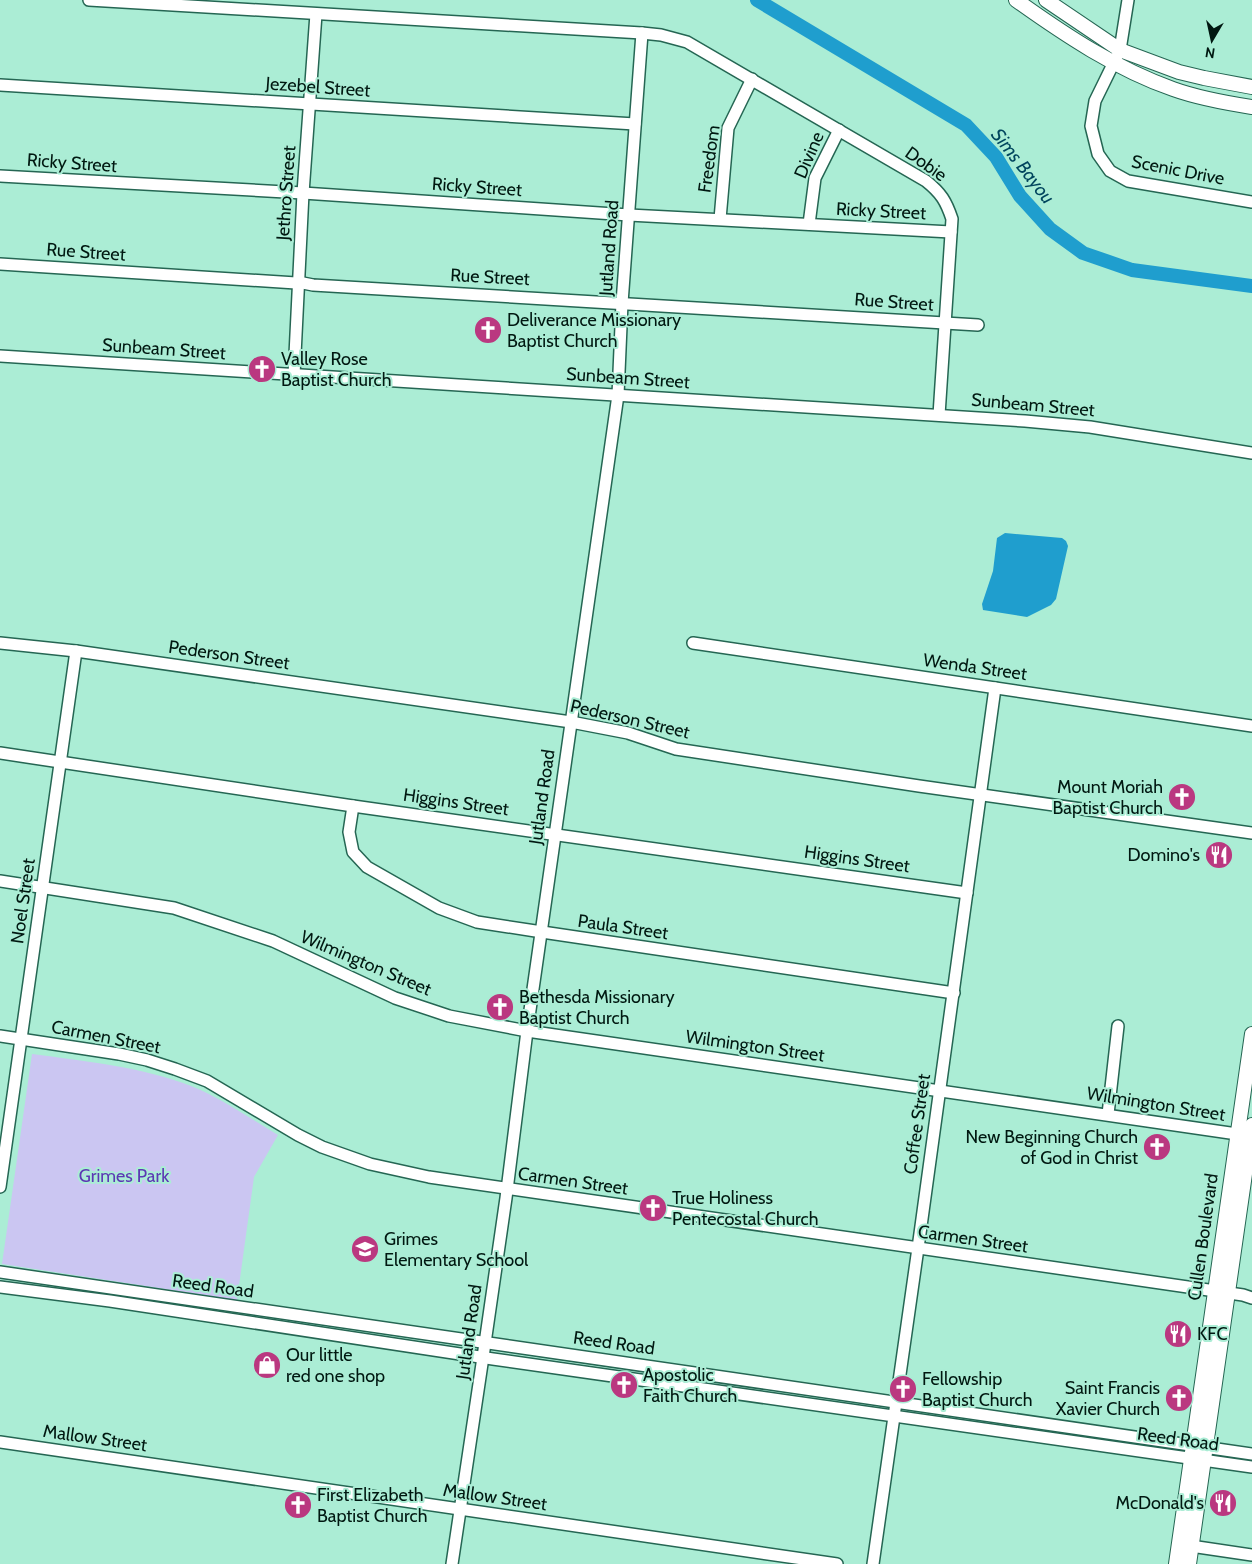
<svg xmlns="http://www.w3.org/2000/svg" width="1252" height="1564" font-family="Cabin,sans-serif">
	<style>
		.green { fill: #cbc6f2 }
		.water { fill: #1f9ece }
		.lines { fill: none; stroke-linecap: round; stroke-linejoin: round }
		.river { stroke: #1f9ece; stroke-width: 14 }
		.minor-casing { stroke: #256653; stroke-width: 14 }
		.major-casing { stroke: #256653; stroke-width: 16 }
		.minor { stroke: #fff; stroke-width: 11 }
		.major { stroke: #fff; stroke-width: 14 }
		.labels { text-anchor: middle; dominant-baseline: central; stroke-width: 4; stroke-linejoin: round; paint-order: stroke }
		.street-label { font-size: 18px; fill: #001811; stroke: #abedd5 }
		.poi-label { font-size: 18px; fill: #001811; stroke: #abedd5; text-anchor: start }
		.park-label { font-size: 18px; fill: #5c38b4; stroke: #abedd5 }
		.water-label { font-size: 19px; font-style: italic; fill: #00455d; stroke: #abedd5 }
	</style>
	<rect width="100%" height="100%" fill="#abedd5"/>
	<path class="green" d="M32 1054C84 1061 142 1067 191 1086 219 1097 251 1119 278 1135L254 1177 237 1300 2 1264Z"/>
	<polygon class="water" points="1005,533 1062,538 1066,541 1068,546 1056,599 1051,605 1027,617 983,610 982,604 993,571 997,538"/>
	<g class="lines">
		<polyline class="river" points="757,0 966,125 996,157 1020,196 1050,229 1083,253 1132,270 1252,286"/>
		<defs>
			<g id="minor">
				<path d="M89 0 642 33 661 35 687 42 926 181C941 193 946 201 952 219L939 415"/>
				<polyline points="1128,0 1120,50 1095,101 1091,126 1098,154 1110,171 1128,181 1252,202"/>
				<polyline points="0,85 635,124"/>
				<polyline points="0,176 303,193 629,215 951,232"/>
				<polyline points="720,219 728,128 752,79"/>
				<polyline points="809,224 815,178 839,130"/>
				<polyline points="0,264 296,283 298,282 313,285 978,325"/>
				<polyline points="0,356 1025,421 1090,427 1252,453"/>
				<polyline points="294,375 303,193 316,14"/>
				<polyline points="0,643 76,651 571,722 628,733 676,749 919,786 1252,833"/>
				<polyline points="693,643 1252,726"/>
				<polyline points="0,753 353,806 967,893"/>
				<polyline points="353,806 349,832 353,852 367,867 439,908 477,922 542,932 954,993"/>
				<polyline points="0,881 174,908 273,941 395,998 449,1016 527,1031 1237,1134 1243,1140"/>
				<polyline points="0,1036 119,1054 147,1060 175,1069 207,1081 298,1135 322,1147 370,1164 429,1177 1243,1295 1252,1298"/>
				<polyline points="1108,1114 1118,1026"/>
				<polyline points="0,1187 76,651"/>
				<polyline points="0,1272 1252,1454"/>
				<polyline points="0,1287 110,1301 493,1359 1252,1467"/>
				<polyline points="0,1442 837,1564"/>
				<polyline points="1184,1545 1252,1555"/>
				<polyline points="452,1564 483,1357 506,1198 527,1031 618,395 622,303 642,33"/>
				<polyline points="873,1564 918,1248 995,688"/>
			</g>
			<g id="major">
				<path d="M1016 0C1065 35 1116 69 1173 89 1198 98 1226 103 1252 107"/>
				<polyline points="1046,0 1120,50 1179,72 1204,78 1252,87"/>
				<polyline points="1176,1564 1252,1034"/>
				<polyline points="1189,1564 1252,1125"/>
			</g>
		</defs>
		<use href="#minor" class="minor-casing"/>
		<use href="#major" class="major-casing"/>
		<use href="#minor" class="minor"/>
		<use href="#major" class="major"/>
	</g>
	<defs>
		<symbol id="church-disc" viewBox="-11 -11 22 22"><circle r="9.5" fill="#ba3880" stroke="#abedd5"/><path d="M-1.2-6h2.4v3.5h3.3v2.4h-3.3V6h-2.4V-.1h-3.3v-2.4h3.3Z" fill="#fff"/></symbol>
		<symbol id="restaurant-disc" viewBox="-11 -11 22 22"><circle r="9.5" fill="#ba3880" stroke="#abedd5"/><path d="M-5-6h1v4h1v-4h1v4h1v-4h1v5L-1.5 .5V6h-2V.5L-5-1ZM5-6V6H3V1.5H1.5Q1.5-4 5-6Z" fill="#fff"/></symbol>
		<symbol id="school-disc" viewBox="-11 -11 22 22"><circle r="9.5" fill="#ba3880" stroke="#abedd5"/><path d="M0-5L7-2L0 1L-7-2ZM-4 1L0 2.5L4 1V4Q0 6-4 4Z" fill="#fff"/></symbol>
		<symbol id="shop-disc" viewBox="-11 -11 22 22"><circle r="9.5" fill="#ba3880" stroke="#abedd5"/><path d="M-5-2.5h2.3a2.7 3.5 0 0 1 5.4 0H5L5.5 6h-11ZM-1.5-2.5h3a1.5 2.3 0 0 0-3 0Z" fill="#fff"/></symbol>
	</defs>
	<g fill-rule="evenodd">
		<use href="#church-disc" x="472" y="314" width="32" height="32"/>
		<use href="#church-disc" x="246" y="353" width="32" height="32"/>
		<use href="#church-disc" x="1166" y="781" width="32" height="32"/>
		<use href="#restaurant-disc" x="1203" y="839" width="32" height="32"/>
		<use href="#church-disc" x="484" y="991" width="32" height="32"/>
		<use href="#church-disc" x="1141" y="1131" width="32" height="32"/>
		<use href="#church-disc" x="637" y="1192" width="32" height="32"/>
		<use href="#school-disc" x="349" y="1233" width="32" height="32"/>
		<use href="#restaurant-disc" x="1162" y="1318" width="32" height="32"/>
		<use href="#shop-disc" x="251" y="1349" width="32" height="32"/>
		<use href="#church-disc" x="608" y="1369" width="32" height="32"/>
		<use href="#church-disc" x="887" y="1373" width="32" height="32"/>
		<use href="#church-disc" x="1163" y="1382" width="32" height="32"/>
		<use href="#restaurant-disc" x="1207" y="1487" width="32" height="32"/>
		<use href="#church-disc" x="282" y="1489" width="32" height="32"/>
	</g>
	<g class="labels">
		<g class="street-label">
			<text transform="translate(318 87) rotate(4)">Jezebel Street</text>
			<text transform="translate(809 155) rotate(-67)">Divine</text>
			<text transform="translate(709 159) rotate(-82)">Freedom</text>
			<text transform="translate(72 163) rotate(4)">Ricky Street</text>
			<text transform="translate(926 164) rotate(35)">Dobie</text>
			<text transform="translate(1178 170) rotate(11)">Scenic Drive</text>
			<text transform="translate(477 187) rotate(4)">Ricky Street</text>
			<text transform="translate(286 193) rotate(-86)">Jethro Street</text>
			<text transform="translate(881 211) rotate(3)">Ricky Street</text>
			<text transform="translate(609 248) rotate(-86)">Jutland Road</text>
			<text transform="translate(86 252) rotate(4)">Rue Street</text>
			<text transform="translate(490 277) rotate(3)">Rue Street</text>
			<text transform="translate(894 302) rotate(4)">Rue Street</text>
			<text transform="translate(164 349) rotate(4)">Sunbeam Street</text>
			<text transform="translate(628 378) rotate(4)">Sunbeam Street</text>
			<text transform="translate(1033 405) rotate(5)">Sunbeam Street</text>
			<text transform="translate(229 655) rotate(8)">Pederson Street</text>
			<text transform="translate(975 667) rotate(8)">Wenda Street</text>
			<text transform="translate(630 719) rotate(13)">Pederson Street</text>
			<text transform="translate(542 797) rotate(-82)">Jutland Road</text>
			<text transform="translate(456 802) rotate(8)">Higgins Street</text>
			<text transform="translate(857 859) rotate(8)">Higgins Street</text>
			<text transform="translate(23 901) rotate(-82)">Noel Street</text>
			<text transform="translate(623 927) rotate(8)">Paula Street</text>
			<text transform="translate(366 963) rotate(23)">Wilmington Street</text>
			<text transform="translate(106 1037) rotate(11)">Carmen Street</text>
			<text transform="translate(755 1046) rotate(8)">Wilmington Street</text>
			<text transform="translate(1156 1104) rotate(9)">Wilmington Street</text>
			<text transform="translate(917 1124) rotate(-82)">Coffee Street</text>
			<text transform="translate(573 1181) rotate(8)">Carmen Street</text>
			<text transform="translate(1203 1237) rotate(-82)">Cullen Boulevard</text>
			<text transform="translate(973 1239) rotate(8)">Carmen Street</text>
			<text transform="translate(213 1286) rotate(8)">Reed Road</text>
			<text transform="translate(469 1332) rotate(-82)">Jutland Road</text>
			<text transform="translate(614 1343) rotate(8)">Reed Road</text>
			<text transform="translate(95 1438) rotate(8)">Mallow Street</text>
			<text transform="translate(1178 1439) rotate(8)">Reed Road</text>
			<text transform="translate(495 1497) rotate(8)">Mallow Street</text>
		</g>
		<g class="poi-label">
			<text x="507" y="320">Deliverance Missionary<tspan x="507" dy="21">Baptist Church</tspan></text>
			<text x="281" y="359">Valley Rose<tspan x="281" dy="21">Baptist Church</tspan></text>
			<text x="1163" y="787" text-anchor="end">Mount Moriah<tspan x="1163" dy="21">Baptist Church</tspan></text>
			<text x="1200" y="855" text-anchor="end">Domino's</text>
			<text x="519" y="997">Bethesda Missionary<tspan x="519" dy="21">Baptist Church</tspan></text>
			<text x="1138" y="1137" text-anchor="end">New Beginning Church<tspan x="1138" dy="21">of God in Christ</tspan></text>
			<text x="672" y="1198">True Holiness<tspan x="672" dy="21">Pentecostal Church</tspan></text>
			<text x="384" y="1239">Grimes<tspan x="384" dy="21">Elementary School</tspan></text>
			<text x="1197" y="1334">KFC</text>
			<text x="286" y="1355">Our little<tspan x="286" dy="21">red one shop</tspan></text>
			<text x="643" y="1375">Apostolic<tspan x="643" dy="21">Faith Church</tspan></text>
			<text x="922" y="1379">Fellowship<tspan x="922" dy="21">Baptist Church</tspan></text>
			<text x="1160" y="1388" text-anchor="end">Saint Francis<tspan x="1160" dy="21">Xavier Church</tspan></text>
			<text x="317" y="1495">First Elizabeth<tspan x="317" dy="21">Baptist Church</tspan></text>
			<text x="1204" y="1503" text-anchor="end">McDonald's</text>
		</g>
		<g class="park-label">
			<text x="124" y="1176">Grimes Park</text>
		</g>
		<g class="water-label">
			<text transform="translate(1023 166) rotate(52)">Sims Bayou</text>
		</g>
	</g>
	<g transform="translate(1212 40) rotate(189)" stroke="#abedd5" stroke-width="4" paint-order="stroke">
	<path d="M0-4L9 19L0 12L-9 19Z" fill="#001811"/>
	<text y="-8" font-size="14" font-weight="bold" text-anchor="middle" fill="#001811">N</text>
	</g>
</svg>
